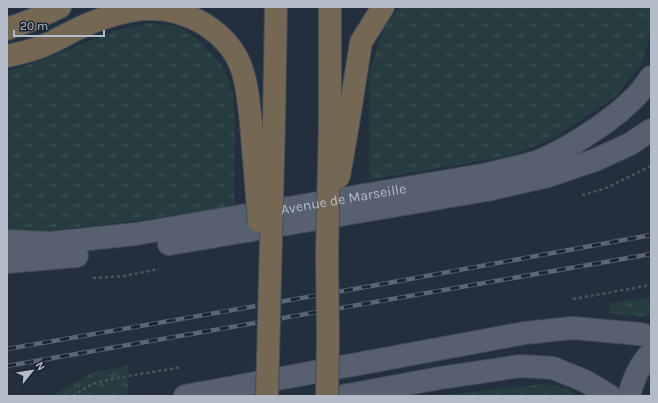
<svg xmlns="http://www.w3.org/2000/svg" width="658" height="403" font-family="Karla,sans-serif">
	<style>
		.grass { fill: url(#grass-tufts) }
		.lines { fill: none; stroke-linecap: round; stroke-linejoin: round }
		.primary-casing { stroke: #414a57; stroke-width: 24 }
		.highway-casing { stroke: #434c59; stroke-width: 24 }
		.path { stroke: #44595c; stroke-width: 2.5; stroke-dasharray: 3 3; stroke-linecap: butt }
		.primary { stroke: #56606e; stroke-width: 22 }
		.highway { stroke: #746855; stroke-width: 22 }
		.rail-casing { stroke: #5a6575; stroke-width: 4.5 }
		.rail { stroke: #1d2633; stroke-width: 3; stroke-dasharray: 9; stroke-linecap: butt }
		.highway-bridge-casing { stroke: #434c59; stroke-width: 24; stroke-linecap: butt }
		.highway-bridge { stroke: #746855; stroke-width: 22 }
		.labels { text-anchor: middle; dominant-baseline: central; stroke-width: 3; stroke-linejoin: round; paint-order: stroke }
		.street-label { font-size: 14px; fill: #b4bcc9; stroke: #1d2633 }
	</style>
	<defs>
		<pattern id="grass-tufts" width="24" height="20" patternUnits="userSpaceOnUse"><rect width="24" height="20" fill="#263c3f"/><path d="M3 7l-1-3M5 7V3M7 7l1-3M15 17l-1-3M17 17v-4M19 17l1-3" fill="none" stroke="#435659"/></pattern>
	</defs>
	<rect width="100%" height="100%" fill="#242f3e"/>
	<g class="grass">
		<polygon points="400,7 651,7 651,34 641,65 615,97 552,139 509,156 369,180 369,74 383,29"/>
		<polygon points="150,23 179,27 201,42 224,68 233,94 235,124 234,206 134,221 45,231 7,231 7,71 34,63 114,31"/>
		<path d="M651 297V315C637 318 622 315 608 313L610 303Z"/>
		<polygon points="128,366 128,396 52,396 94,372"/>
		<polygon points="544,384 570,389 577,396 435,396"/>
	</g>
	<g class="lines">
		<defs>
			<g id="primary">
				<path id="s1" d="M7 241 50 243 136 234 488 174C503 170 519 167 533 163 562 153 607 124 629 103 638 95 645 86 651 77"/>
				<polyline points="169,244 487,190 548,176 595,160 630,144 651,130"/>
				<polyline points="7,262 77,256"/>
				<polyline points="185,396 525,333 573,328 640,334 651,337"/>
				<polyline points="343,396 440,378 521,366 553,368 585,381 610,396"/>
				<path d="M629 396C633 380 639 365 651 353"/>
			</g>
			<g id="highway">
				<polyline points="7,29 32,20 60,7"/>
				<path d="M7 56C19 53 33 51 45 45 59 39 72 31 86 25 127 8 164 0 204 24 245 50 246 79 251 123"/>
				<polyline points="349,118 361,42 383,7"/>
				<polyline points="330,119 330,7"/>
				<polyline points="274,122 276,7"/>
			</g>
		</defs>
		<use href="#primary" class="primary-casing"/>
		<use href="#highway" class="highway-casing"/>
		<g class="path">
			<polyline points="582,195 604,189 651,166"/>
			<polyline points="93,278 124,276 159,269"/>
			<polyline points="573,299 651,285"/>
			<polyline points="73,396 92,384 116,378 182,367"/>
		</g>
		<use href="#primary" class="primary"/>
		<use href="#highway" class="highway"/>
		<defs>
			<g id="rail">
				<polyline points="7,349 377,285 651,235"/>
				<polyline points="7,366 651,254"/>
			</g>
		</defs>
		<use href="#rail" class="rail-casing"/>
		<use href="#rail" class="rail"/>
		<defs>
			<g id="highway-bridge">
				<polyline points="251,123 259,221"/>
				<polyline points="339,177 349,118"/>
				<polyline points="267,396 274,122"/>
				<polyline points="327,396 328,337 327,255 330,119"/>
			</g>
		</defs>
		<use href="#highway-bridge" class="highway-bridge-casing"/>
		<use href="#highway-bridge" class="highway-bridge"/>
	</g>
	<g class="labels">
		<g class="street-label">
			<text stroke="none"><textPath href="#s1" startOffset="340">Avenue de Marseille</textPath></text>
		</g>
	</g>
	<rect width="658" height="403" fill="none" stroke="#b4bcc9" stroke-width="16"/>
	<g transform="translate(32 371) rotate(60)" stroke="#1d2633" stroke-width="3" paint-order="stroke">
	<path d="M0-3L7 15L0 10L-7 15Z" fill="#b4bcc9"/>
	<text y="-6" font-size="11" font-weight="bold" text-anchor="middle" fill="#b4bcc9">N</text>
	</g>
	<path d="M14 30v6h90v-6" fill="none" stroke="#b4bcc9" stroke-width="2"/>
	<text x="20" y="30" font-size="12" fill="#b4bcc9" stroke="#1d2633" stroke-width="3" paint-order="stroke">20 m</text>
</svg>
